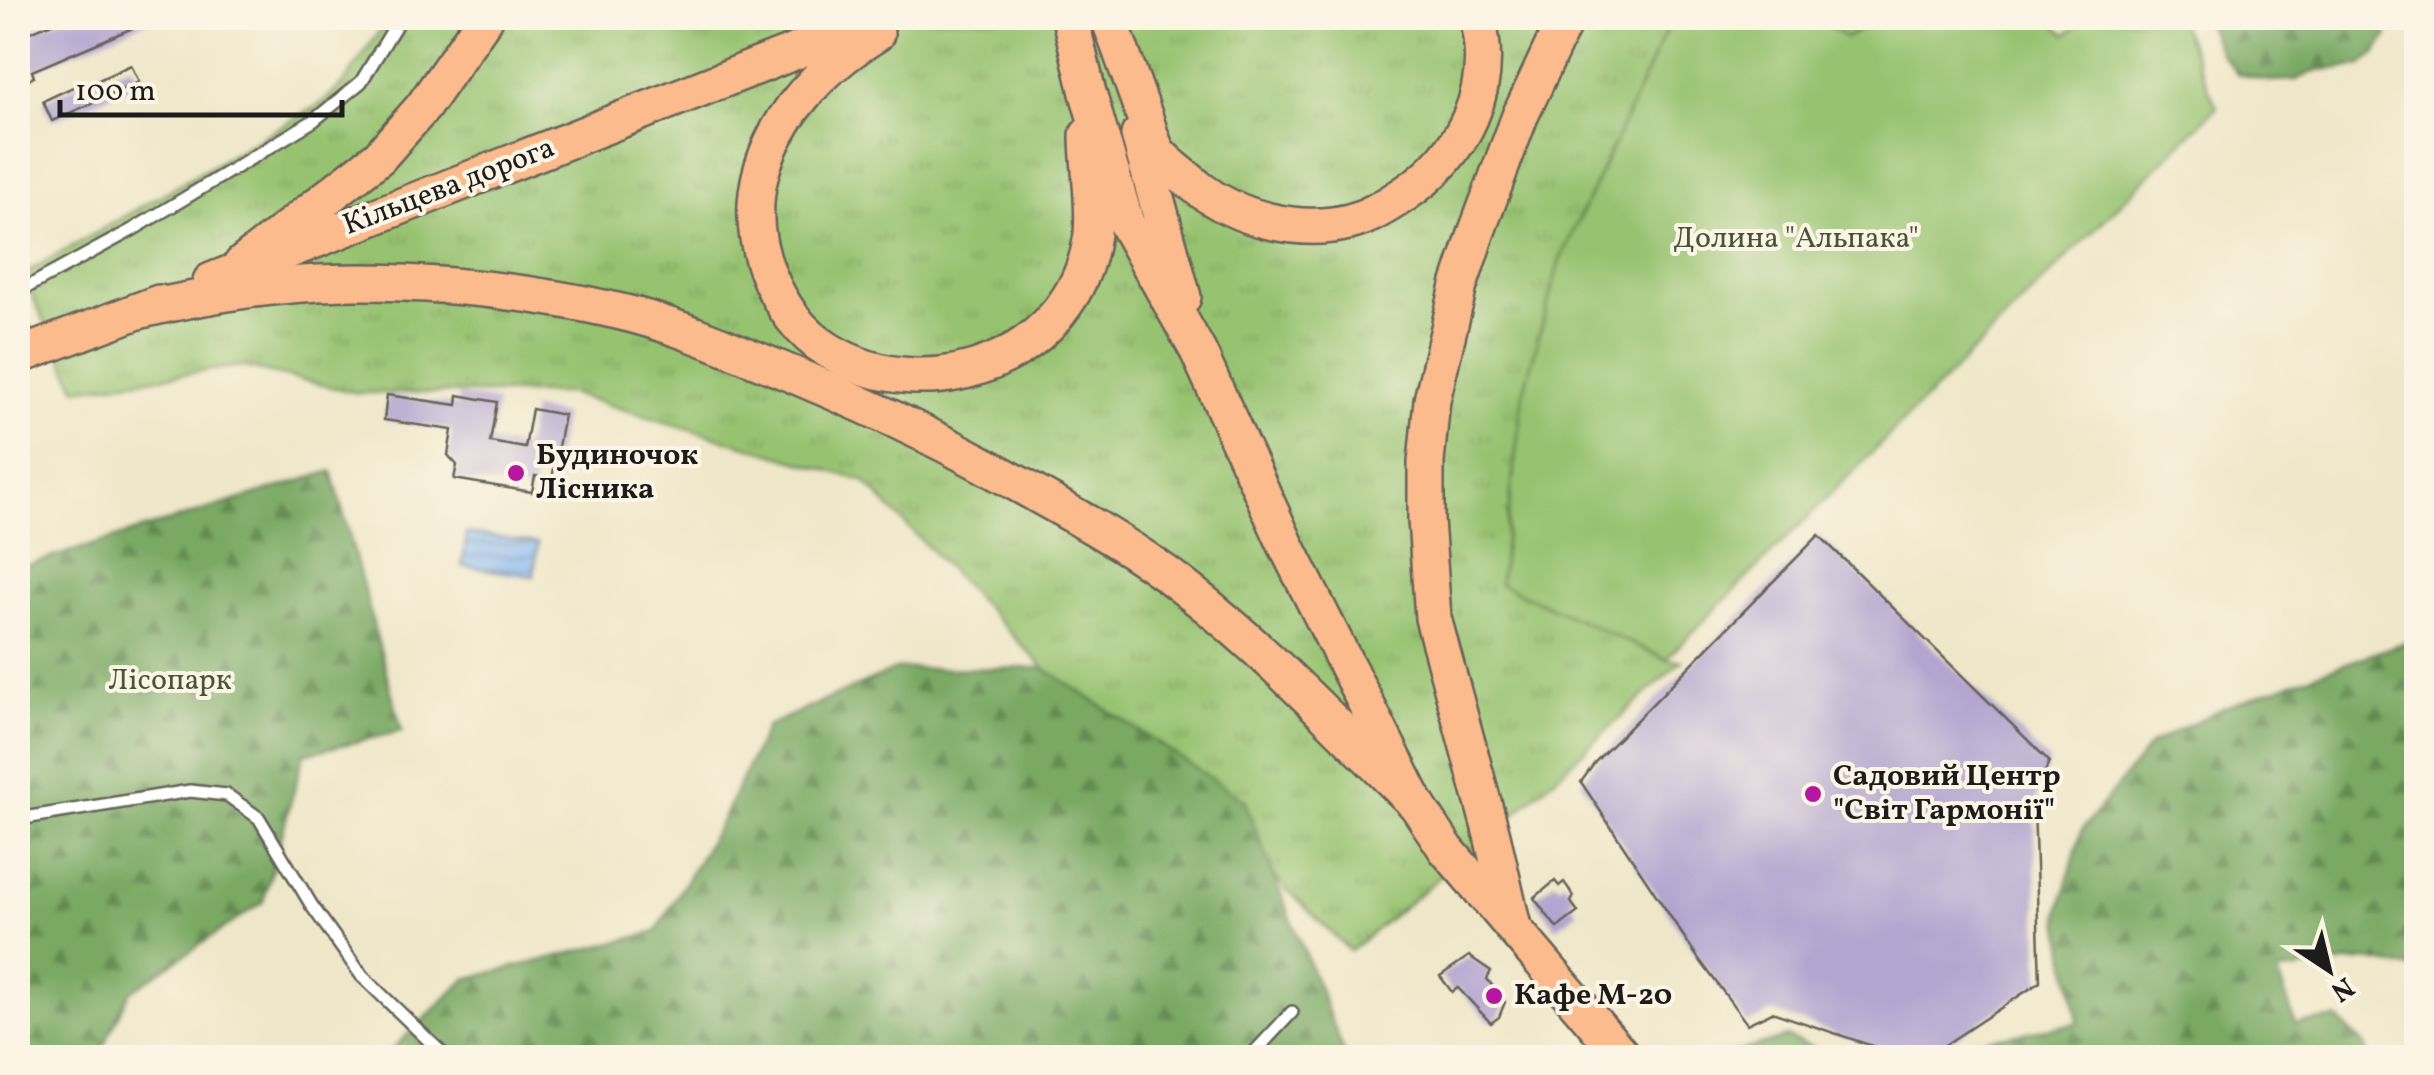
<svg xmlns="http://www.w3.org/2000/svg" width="2434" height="1075" font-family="Vollkorn,serif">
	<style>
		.grass { fill: url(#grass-tufts); stroke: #5a7046; stroke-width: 2.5 }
		.forest { fill: url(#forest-firs); stroke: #4a6240; stroke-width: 2.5 }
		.green { fill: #97c371; stroke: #5a7046; stroke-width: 2.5 }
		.water { fill: url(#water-rules); stroke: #526a88; stroke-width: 2.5 }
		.building { fill: #b4a5d0 }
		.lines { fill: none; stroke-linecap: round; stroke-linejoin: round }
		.service-casing { stroke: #666359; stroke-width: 16 }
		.primary-casing { stroke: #666359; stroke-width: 40 }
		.trunk-casing { stroke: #666359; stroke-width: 40 }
		.service { stroke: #fff; stroke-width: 11 }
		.primary { stroke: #fbbb8d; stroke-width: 35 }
		.trunk { stroke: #fbbb8d; stroke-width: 35 }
		.poi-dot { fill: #b5179e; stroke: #fcf5e5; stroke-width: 4 }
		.labels { text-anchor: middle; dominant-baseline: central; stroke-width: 8; stroke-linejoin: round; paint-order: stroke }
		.street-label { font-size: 30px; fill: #1c1c1c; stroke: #fcf5e5 }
		.park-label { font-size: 30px; fill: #47563a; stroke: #fcf5e5 }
		.poi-label { font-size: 30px; font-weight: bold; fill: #1c1c1c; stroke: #fcf5e5; text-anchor: start }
	</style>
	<defs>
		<pattern id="grass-tufts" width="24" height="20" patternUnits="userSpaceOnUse" patternTransform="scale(2.5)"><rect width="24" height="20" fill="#97c371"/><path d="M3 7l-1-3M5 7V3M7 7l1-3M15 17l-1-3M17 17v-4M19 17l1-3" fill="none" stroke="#82a761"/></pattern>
		<pattern id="forest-firs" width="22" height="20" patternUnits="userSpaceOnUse" patternTransform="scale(2.5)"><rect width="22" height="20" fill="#79a963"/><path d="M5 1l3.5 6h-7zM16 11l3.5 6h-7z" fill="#628951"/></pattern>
		<pattern id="water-rules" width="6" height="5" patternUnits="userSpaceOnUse" patternTransform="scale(2.5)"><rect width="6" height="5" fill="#87b8f3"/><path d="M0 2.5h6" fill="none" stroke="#6e95c4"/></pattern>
	</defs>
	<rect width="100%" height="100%" fill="#fcf5e5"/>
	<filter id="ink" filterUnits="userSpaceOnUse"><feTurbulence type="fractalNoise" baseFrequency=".01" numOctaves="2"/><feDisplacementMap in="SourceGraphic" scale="20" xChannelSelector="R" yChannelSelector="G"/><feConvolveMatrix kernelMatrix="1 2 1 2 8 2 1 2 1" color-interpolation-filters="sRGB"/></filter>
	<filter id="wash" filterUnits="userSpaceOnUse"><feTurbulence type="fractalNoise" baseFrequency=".0048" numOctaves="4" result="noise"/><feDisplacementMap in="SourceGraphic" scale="40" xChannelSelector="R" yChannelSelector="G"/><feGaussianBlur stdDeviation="2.25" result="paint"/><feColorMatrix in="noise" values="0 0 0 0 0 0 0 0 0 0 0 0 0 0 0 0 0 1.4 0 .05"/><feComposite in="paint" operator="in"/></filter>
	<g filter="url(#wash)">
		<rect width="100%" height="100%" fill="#efe7c9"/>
		<g class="grass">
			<polygon points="388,18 1672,18 1560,260 1523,394 1500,583 1666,659 1682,661 1506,822 1350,951 1202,806 1044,668 864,481 568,393 358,393 240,366 77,389 22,275 322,103 345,82"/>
			<polygon points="1818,18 1878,18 1846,38"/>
		</g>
		<g class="forest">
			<polygon points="2205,18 2390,18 2387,37 2376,53 2361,66 2318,70 2296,80 2269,81 2238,74 2220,53"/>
			<polygon points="332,471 402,731 304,754 263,902 130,992 98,1057 18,1058 18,568"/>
			<polygon points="2416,638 2416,969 2366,960 2278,973 2295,1024 2336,1018 2364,1044 2369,1057 1946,1057 1961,1044 2078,1023 2059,914 2081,831 2151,744 2225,707"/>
			<polygon points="1044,668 1244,800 1346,1057 383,1058 466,979 656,932 722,820 767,726 896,669"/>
			<polygon points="1786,1037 1837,1057 1730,1057 1730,1054"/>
		</g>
		<polygon class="green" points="1672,18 1818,18 1846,38 1878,18 2048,18 2066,34 2086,18 2178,18 2217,107 1666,659 1500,584 1523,394 1560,260"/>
		<polygon class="water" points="467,533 538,543 534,576 462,566"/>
		<g id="blocks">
			<g class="building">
				<polygon points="64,18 156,18 32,71 34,77 18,84 18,37"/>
				<polygon points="131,65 139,82 52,121 43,101 86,81 88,85"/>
				<polygon points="387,395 457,405 458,395 497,402 490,442 525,448 532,409 564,415 552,479 535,476 532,492 454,479 457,465 448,455 452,430 384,420"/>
				<polygon points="1819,535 2049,761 2034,806 2040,982 1925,1058 1908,1058 1772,1012 1747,1024 1696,955 1581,782 1596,761"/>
				<polygon points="1555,881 1559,886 1564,882 1574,896 1571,902 1578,912 1557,928 1534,898"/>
				<polygon points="1469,956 1491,971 1487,979 1505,1002 1499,1017 1491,1023 1458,988 1452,992 1440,976"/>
			</g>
		</g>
	</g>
	<g filter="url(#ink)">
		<use href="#blocks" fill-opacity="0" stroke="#666359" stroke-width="2.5"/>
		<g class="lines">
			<defs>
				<g id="service">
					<polyline points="18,292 132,230 313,121 361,82 400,18"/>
					<polyline points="18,312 30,347"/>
					<polyline points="18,819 190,791 227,795 259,818 312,906 362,976 447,1058"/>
					<polyline points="1249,1058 1292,1012"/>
				</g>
				<polyline id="primary" points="242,264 379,157 423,107 485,18"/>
				<g id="trunk">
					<polyline points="1070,18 1088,93 1126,223 1198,351 1285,543 1417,805 1446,849 1624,1058"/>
					<path d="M1110 21C1121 52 1133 84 1144 115 1148 126 1151 141 1157 151 1166 164 1185 176 1197 187 1237 219 1299 234 1349 222 1369 217 1386 206 1403 195 1464 155 1496 89 1477 18"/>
					<path d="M876 34C792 85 728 174 768 274 780 304 800 333 828 350 930 413 1076 357 1092 234 1095 204 1088 165 1088 135"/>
					<polyline points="1139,135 1183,297"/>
					<polyline points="211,281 880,18"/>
					<path d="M138 311C185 300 232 291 280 286 382 275 517 288 617 311 666 322 714 342 760 361 844 395 927 432 1006 477 1066 511 1131 545 1185 588 1269 653 1341 731 1417 805"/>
					<polyline points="18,356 159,303"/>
					<polyline points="1513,927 1492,835 1433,618 1426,520 1426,462 1432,400 1459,286 1477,231 1520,116 1566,18"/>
				</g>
			</defs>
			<use href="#service" class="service-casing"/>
			<use href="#primary" class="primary-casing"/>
			<use href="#trunk" class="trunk-casing"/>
			<use href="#service" class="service"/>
			<use href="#primary" class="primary"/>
			<use href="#trunk" class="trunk"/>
		</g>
	</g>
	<g class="poi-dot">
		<circle cx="516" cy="473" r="10"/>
		<circle cx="1813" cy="794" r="10"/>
		<circle cx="1494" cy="996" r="10"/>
	</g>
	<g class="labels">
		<g class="street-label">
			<text transform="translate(449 187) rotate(-21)">Кільцева дорога</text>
		</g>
		<g class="park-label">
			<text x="1796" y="239">Долина "Альпака"</text>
			<text x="170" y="681">Лісопарк</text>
		</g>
		<g class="poi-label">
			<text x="536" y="456">Будиночок<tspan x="536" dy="34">Лісника</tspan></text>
			<text x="1833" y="777">Садовий Центр<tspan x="1833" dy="34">"Світ Гармонії"</tspan></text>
			<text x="1514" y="996">Кафе М-20</text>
		</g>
	</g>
	<rect width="2434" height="1075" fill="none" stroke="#fcf5e5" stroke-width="60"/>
	<g transform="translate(2329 970) rotate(145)" stroke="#fcf5e5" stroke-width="8" paint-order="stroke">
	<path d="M0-8L18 38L0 25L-18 38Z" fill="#1c1c1c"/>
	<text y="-15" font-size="28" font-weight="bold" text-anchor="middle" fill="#1c1c1c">N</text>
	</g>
	<path d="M60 100v15h282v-15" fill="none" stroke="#1c1c1c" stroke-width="5"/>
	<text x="75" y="100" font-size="30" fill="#1c1c1c" stroke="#fcf5e5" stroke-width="8" paint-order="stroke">100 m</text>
</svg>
